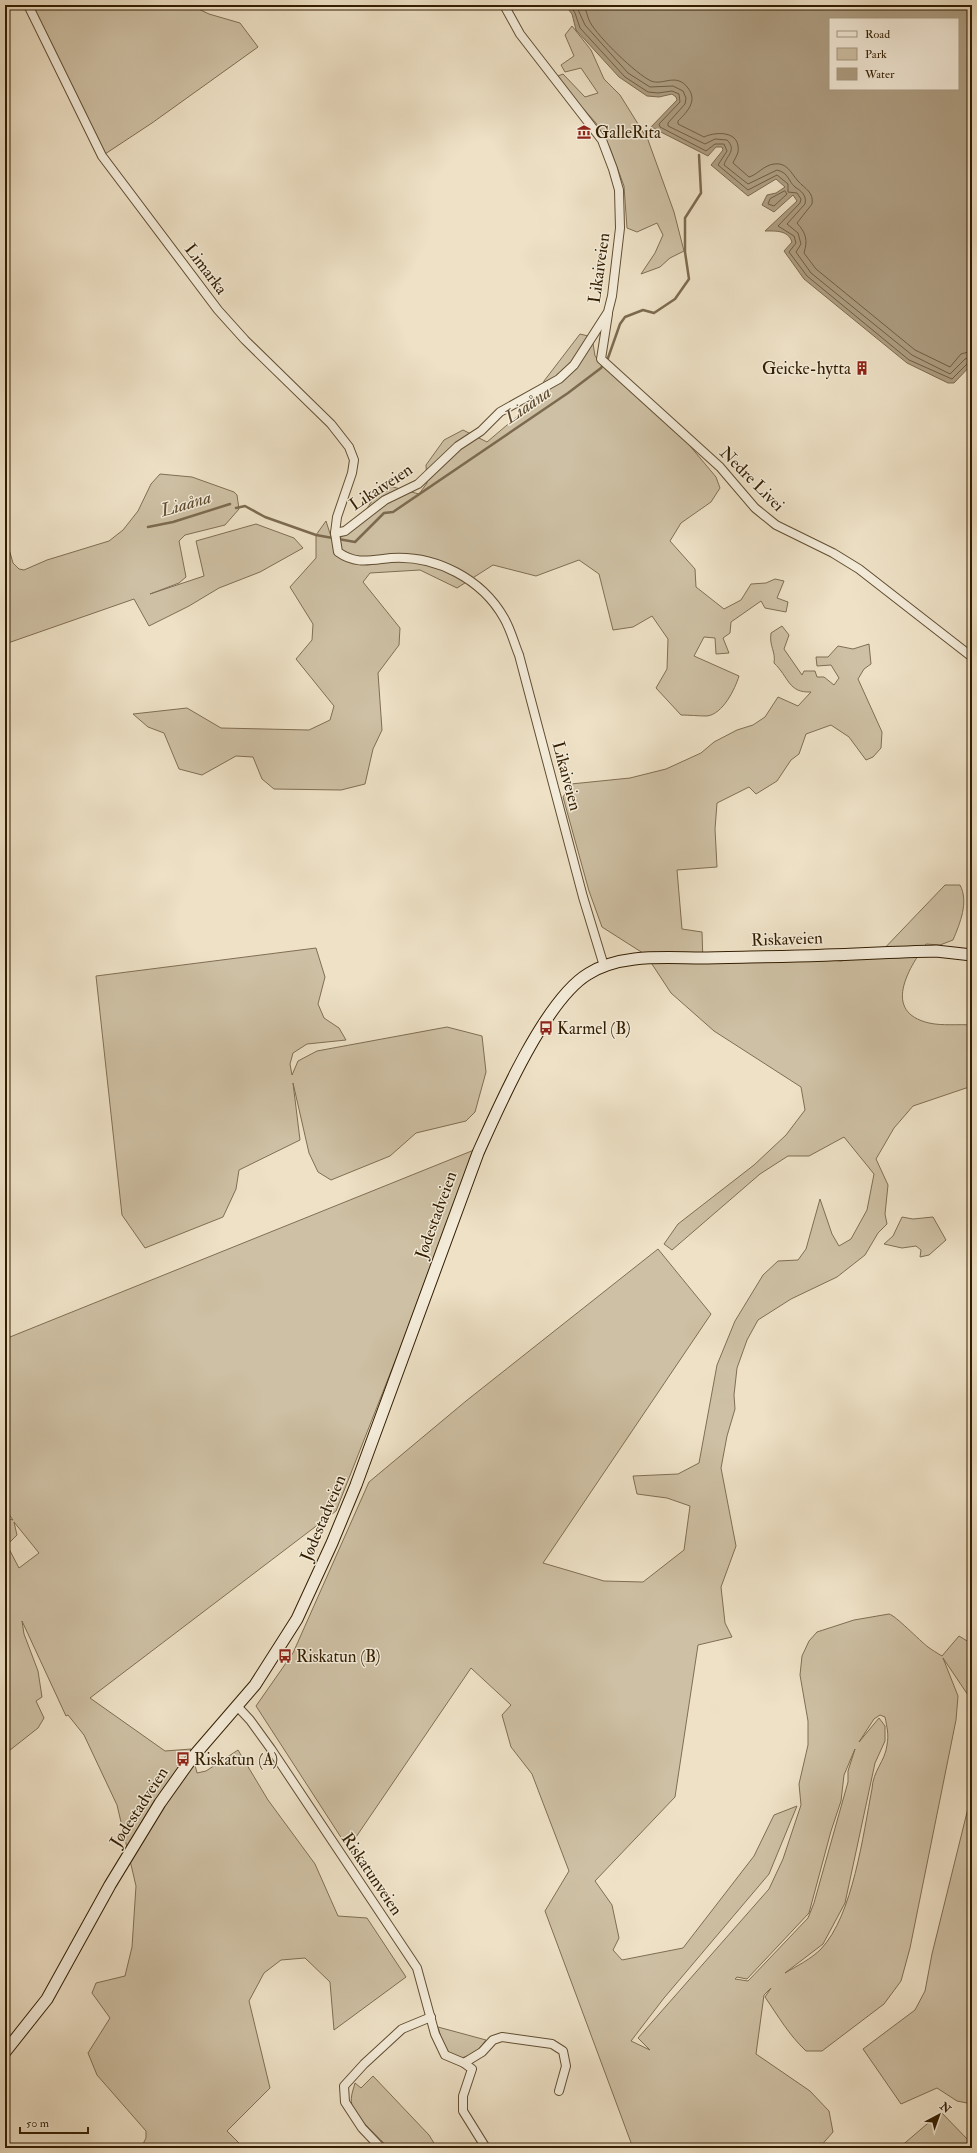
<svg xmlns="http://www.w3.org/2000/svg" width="977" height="2153" font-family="'IM FELL Double Pica',serif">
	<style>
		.green { fill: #cec0a4; stroke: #806e52; fill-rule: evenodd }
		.water { fill: #ae9e83; stroke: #7c6a4f; fill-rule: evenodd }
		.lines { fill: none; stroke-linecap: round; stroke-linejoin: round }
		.shore { stroke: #705e42; stroke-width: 1 }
		.stream { stroke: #7c6a4f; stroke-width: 2.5 }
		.minor-casing { stroke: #614e32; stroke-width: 10 }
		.secondary-casing { stroke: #321d00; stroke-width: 13 }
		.minor { stroke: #f4ecda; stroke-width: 8 }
		.secondary { stroke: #f4ecda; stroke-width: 11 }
		.labels { text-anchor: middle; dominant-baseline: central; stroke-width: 3; stroke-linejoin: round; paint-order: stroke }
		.poi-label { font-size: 17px; fill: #321d00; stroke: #f4ecda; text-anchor: start }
		.street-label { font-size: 17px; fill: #321d00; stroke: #f4ecda }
		.water-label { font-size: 18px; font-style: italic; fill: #5d4a2e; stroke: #f4ecda }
	</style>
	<rect width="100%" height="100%" fill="#eee1c6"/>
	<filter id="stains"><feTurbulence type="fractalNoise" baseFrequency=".005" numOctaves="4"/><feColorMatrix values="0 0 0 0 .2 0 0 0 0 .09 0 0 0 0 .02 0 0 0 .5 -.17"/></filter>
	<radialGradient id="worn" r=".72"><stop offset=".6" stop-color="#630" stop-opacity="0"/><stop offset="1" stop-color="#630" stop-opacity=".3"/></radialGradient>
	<g class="green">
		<polygon points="28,5 190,5 209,14 240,23 258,47 152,123 102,156"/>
		<polygon points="572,26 591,50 604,79 620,95 648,140 674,212 684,251 670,258 660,267 641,274 655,253 663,235 657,223 637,232 627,228 624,186 610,148 596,123 555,77 563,74 585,97 598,93 581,68 565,72 561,65 574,56 565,35"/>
		<path d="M580 334 592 337 595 356 603 366 685 440 716 477 720 488 711 502 681 523 670 541 695 569 696 587 724 609 741 600 751 584 766 583 775 579 784 581 777 598 788 602 786 612 765 608 761 601 731 622 730 633 723 638 729 653 716 654 715 638 704 637 694 656 739 676C735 689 723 714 707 716 698 716 689 715 681 715L656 688 667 669 668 639 652 616 633 627 613 630 599 574 579 560 536 576 493 565 457 588 420 570 370 573 363 582 400 628 399 645 378 673 382 730 373 749 365 784 341 790 274 789 262 779 253 757 236 756 202 775 179 769 164 733 148 727 133 714 187 708 221 728 309 730 330 720 334 706 296 659 312 640 313 624 290 587 316 558V535L326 521 333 543C358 526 367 509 382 484L419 494 427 483 426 465 444 440 463 430 487 442 540 397 544 381Z"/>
		<polygon points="160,474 192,477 234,492 237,495 239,509 225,525 185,535 179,541 186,577 179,583 150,594 204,576 196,541 256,524 294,538 303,548 260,572 219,588 189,606 149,626 134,599 5,644 5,535 13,563 19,569 24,570 47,560 109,541 123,530 138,511 151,484"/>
		<path d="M782 626 789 635 784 649 802 675 804 671H815L817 677H824L834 685 839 678 831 665 817 666 816 657H828L838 646 853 649 869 644 871 664 864 669 858 679 882 732 881 748 873 757 866 760 849 737 831 725 806 734 799 754 791 760 777 781 756 794 749 787 717 803 715 829 717 867 677 870 682 929 702 932 703 963 807 958 841 961 879 954 945 885H960C969 902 960 923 953 940L940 945 926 944C908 969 882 1012 929 1023 942 1026 958 1024 972 1025V1086L913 1106 894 1128 876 1159 888 1185 885 1214 887 1224 878 1233 865 1255 837 1277 791 1299 758 1320 747 1340 737 1368 734 1395 735 1409 727 1436 721 1468 736 1546 721 1587 725 1623 732 1637 698 1645 675 1797 595 1881 612 1905 619 1938 613 1950 622 1960 683 1948 754 1856 774 1815 797 1806 769 1874 664 1998 631 2041 650 2050 638 2038 769 1889 783 1859 801 1805 799 1784 808 1745V1721L800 1675 802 1656 809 1641 817 1632 854 1620 889 1614C895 1615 920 1641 928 1647 932 1650 937 1653 942 1656L959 1636 972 1644V1701L943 1658 958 1696 956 1720 910 1948 901 1981 884 2004 822 2051H806C789 2035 778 2016 765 1997L771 1988 764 1995 756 2054 810 2091 829 2111 833 2132 819 2148H633L545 1911 569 1871 532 1774 511 1747 502 1715 511 1705 471 1668 354 1840 344 1842 256 1706 293 1653 369 1482 466 1401 658 1249 711 1314 543 1563 604 1581 643 1582 684 1550 690 1506 667 1498 637 1494 633 1476 678 1474 699 1463 717 1365 735 1321 763 1275 778 1261 798 1260 806 1249 820 1199 832 1234 839 1246 851 1239 867 1210 874 1174 844 1137 809 1156H788L760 1174 672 1250 664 1244 678 1224 754 1165 786 1135 805 1110 801 1087 714 1031 671 993 646 955 602 927 589 891 563 797 571 784 630 778 666 769 701 753 714 742 737 730 753 725 765 717 778 697 798 706 811 692C788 693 789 677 774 663 776 651 769 647 771 633ZM880 1715 885 1717C887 1727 889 1735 887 1745 885 1762 873 1770 872 1789 863 1835 853 1915 821 1949 811 1959 797 1966 785 1973L823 1944 845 1903 875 1763 885 1741V1726L879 1718 859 1742 874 1719ZM855 1749 848 1771V1782L814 1903 808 1918 748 1981 735 1979 737 1977 747 1979 809 1913 831 1831 841 1801 844 1775Z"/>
		<polygon points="316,948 325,977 318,1004 324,1018 339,1028 346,1040 307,1044 293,1053 290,1064 292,1075 298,1061 317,1051 447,1027 482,1036 486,1072 475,1112 466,1121 416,1133 390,1156 331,1180 318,1172 309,1153 293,1083 300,1140 239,1170 236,1189 223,1217 145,1248 122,1215 96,976"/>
		<path d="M479 1148 336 1511 90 1698 165 1751 191 1749 197 1773 206 1771 238 1750 268 1800 315 1864 338 1916 367 1918 406 1977 334 2030 330 1982 305 1958 281 1960 264 1973 249 2001 270 2088 227 2131 244 2148H141L146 2138V2131L97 2075 88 2053 110 2018 92 1993 96 1983 125 1976 132 1947 136 1886 117 1805 84 1735 68 1715 66 1716 22 1621 24 1634 38 1671 42 1697 36 1701 44 1718 38 1728 5 1754V1518L13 1520 5 1509V1339ZM14 1522 39 1553 19 1568 7 1545 17 1535Z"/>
		<polygon points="902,1217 913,1219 933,1217 946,1240 929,1255 920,1257 921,1250 916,1246 902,1248 884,1244 893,1236"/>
		<polygon points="972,1792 972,2104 957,2101 937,2088 901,2104 863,2049 915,2010 925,1991 932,1954"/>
		<polygon points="438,2027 486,2040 475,2054 461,2058 448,2052 444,2048"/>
		<path d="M373 2076 429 2135 437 2148H400L398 2146 395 2148H389C380 2139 358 2119 353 2108 349 2099 353 2091 355 2083L361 2088Z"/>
		<polygon points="941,2112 970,2142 972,2148 899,2148"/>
	</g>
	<path class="water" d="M565 5H972V364L954 383H948L907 363 804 279 784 251 792 242C788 230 776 231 765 231L797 201 793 195 774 212 762 205 767 195 776 193 785 187 776 179 748 196 711 165 723 150 722 147H716L708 156 651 127 677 100 676 97 672 94 659 97 647 96 619 77 576 30 572 14ZM830 19H958V89H830Z"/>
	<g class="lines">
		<g class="shore">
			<polyline points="570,5 575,13 580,28 625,77 648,92 658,93 672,91 679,94 680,102 659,124 660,127 706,151 715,144 724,144 727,151 718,165 748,190 777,175 788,184 788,192 797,193 801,199 800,203 778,226 794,236 796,243 789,252 807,276 909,360 952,379 968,363 972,362"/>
			<path d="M576 5 585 25 628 73 650 87 673 86 683 91 686 98 685 104 668 123V126L705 144 715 139 727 140C737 150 727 155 724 165L748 184 777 170C789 173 788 181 795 187 801 191 807 195 805 204L787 224 798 233 801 244 796 252 811 273 912 355 950 374 965 359 972 357"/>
			<path d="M583 5C587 10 587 17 590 22 598 37 636 74 651 81 663 86 676 72 688 88 698 101 687 112 678 121V124L704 137C717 131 741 131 738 152 737 156 734 160 733 163L749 177C757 175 764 165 774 164 787 162 791 173 798 181 805 189 814 192 812 204L797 223C806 233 808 240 804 253L816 269 915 350 950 367 961 354 972 351"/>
			<polygon points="785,191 787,194 774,206 768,204 770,199"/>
		</g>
		<g class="stream">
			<polyline points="236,508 245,506 265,517 316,535 355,542 384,513 393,512 568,393 601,368 608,358 620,324 625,317 643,310 654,313 675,299 689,279 685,252 685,218 701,193 699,155"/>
			<polyline points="148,527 173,522 230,504"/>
		</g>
		<defs>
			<g id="minor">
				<polyline points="28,5 102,156 218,310 245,340 331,424 349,447 354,460 352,473 337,517 335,533"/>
				<path d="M504 5 520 34 602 140 613 169 619 190 620 228 612 296 608 312 574 365 559 379 500 412 481 431 458 446 418 484 385 500 345 531 335 533 338 552C356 565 371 560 391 558 436 555 482 579 504 618 511 630 514 643 519 655L583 897 604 966"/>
				<polyline points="608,314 601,359 720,467 755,508 776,525 833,553 859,569 972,657"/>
				<polyline points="237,1706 250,1720 271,1749 417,1968 435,2034 445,2055 464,2063 482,2052 493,2040 502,2037 552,2044 563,2051 566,2066 559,2091"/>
				<polyline points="464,2063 472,2069 463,2096 463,2111 486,2148"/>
				<polyline points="381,2148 362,2128 345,2102 344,2086 364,2064 402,2029 431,2017"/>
			</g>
			<path id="secondary" d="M5 2052 47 1999 110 1885 160 1803 192 1758 255 1685 297 1619 332 1543 356 1485 478 1153C499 1106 545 1000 588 974 621 953 666 958 703 958 734 957 766 957 797 956 843 955 890 952 936 951L972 955"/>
		</defs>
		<use href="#minor" class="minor-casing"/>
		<use href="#secondary" class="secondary-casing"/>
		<use href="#minor" class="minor"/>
		<use href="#secondary" class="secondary"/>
	</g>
	<defs>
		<symbol id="museum-bare" viewBox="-9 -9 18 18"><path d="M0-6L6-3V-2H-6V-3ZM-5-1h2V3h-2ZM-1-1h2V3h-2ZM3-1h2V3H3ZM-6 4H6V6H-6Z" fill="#8f2418" stroke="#f4ecda" stroke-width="2.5" paint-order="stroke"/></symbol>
		<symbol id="building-bare" viewBox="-9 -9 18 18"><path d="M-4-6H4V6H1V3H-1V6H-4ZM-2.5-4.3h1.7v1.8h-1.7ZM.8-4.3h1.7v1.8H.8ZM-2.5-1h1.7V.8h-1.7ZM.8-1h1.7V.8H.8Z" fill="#8f2418" stroke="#f4ecda" stroke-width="2.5" paint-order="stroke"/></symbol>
		<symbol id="bus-bare" viewBox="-9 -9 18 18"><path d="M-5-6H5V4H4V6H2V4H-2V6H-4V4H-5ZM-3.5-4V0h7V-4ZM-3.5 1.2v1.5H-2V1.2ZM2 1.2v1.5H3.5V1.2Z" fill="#8f2418" stroke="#f4ecda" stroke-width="2.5" paint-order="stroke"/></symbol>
	</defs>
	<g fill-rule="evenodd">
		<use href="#museum-bare" x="574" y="122" width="20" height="20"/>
		<use href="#building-bare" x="852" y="358" width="20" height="20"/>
		<use href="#bus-bare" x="536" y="1018" width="20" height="20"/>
		<use href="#bus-bare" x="275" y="1646" width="20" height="20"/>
		<use href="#bus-bare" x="173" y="1749" width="20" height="20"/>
	</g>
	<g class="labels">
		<g class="poi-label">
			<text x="595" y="132">GalleRita</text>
			<text x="851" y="368" text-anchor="end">Geicke-hytta</text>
			<text x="557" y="1028">Karmel (B)</text>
			<text x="296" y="1656">Riskatun (B)</text>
			<text x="194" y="1759">Riskatun (A)</text>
		</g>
		<g class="street-label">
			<text transform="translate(599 268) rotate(-82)">Likaiveien</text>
			<text transform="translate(206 269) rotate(53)">Limarka</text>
			<text transform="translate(752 479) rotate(45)">Nedre Livei</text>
			<text transform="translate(381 487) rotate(-33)">Likaiveien</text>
			<text transform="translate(567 776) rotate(75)">Likaiveien</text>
			<text transform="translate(787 939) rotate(-2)">Riskaveien</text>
			<text transform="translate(436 1215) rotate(-70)">Jødestadveien</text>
			<text transform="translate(323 1518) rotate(-67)">Jødestadveien</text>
			<text transform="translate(139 1807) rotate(-57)">Jødestadveien</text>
			<text transform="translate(372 1874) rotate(56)">Riskatunveien</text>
		</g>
		<g class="water-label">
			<text transform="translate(528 405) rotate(-34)">Liaåna</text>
			<text transform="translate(186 504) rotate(-16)">Liaåna</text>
		</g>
	</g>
	<rect width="977" height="2153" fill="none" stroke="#eee1c6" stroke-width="20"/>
	<rect x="6" y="6" width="965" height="2141" fill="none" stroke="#321d00" stroke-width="2"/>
	<rect x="10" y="10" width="957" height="2133" fill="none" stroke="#321d00"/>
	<rect x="829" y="18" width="130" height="72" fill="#f4ecda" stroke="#a69983"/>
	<rect x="837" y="31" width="20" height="6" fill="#f4ecda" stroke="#a69983"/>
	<text x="865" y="38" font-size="12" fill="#321d00">Road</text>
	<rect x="837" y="48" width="20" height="12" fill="#cec0a4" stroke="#a69983"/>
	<text x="865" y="58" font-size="12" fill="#321d00">Park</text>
	<rect x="837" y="68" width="20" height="12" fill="#ae9e83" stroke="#a69983"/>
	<text x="865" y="78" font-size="12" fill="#321d00">Water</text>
	<g transform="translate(939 2115) rotate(41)" stroke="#f4ecda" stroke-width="3" paint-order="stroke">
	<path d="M0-3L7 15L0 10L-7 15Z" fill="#321d00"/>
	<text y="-6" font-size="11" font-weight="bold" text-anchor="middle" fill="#321d00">N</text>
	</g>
	<path d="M20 2127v6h68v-6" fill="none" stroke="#321d00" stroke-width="2"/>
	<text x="26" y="2127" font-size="12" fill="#321d00" stroke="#f4ecda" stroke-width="3" paint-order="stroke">50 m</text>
	<rect width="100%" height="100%" filter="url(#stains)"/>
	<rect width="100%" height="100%" fill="url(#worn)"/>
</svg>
